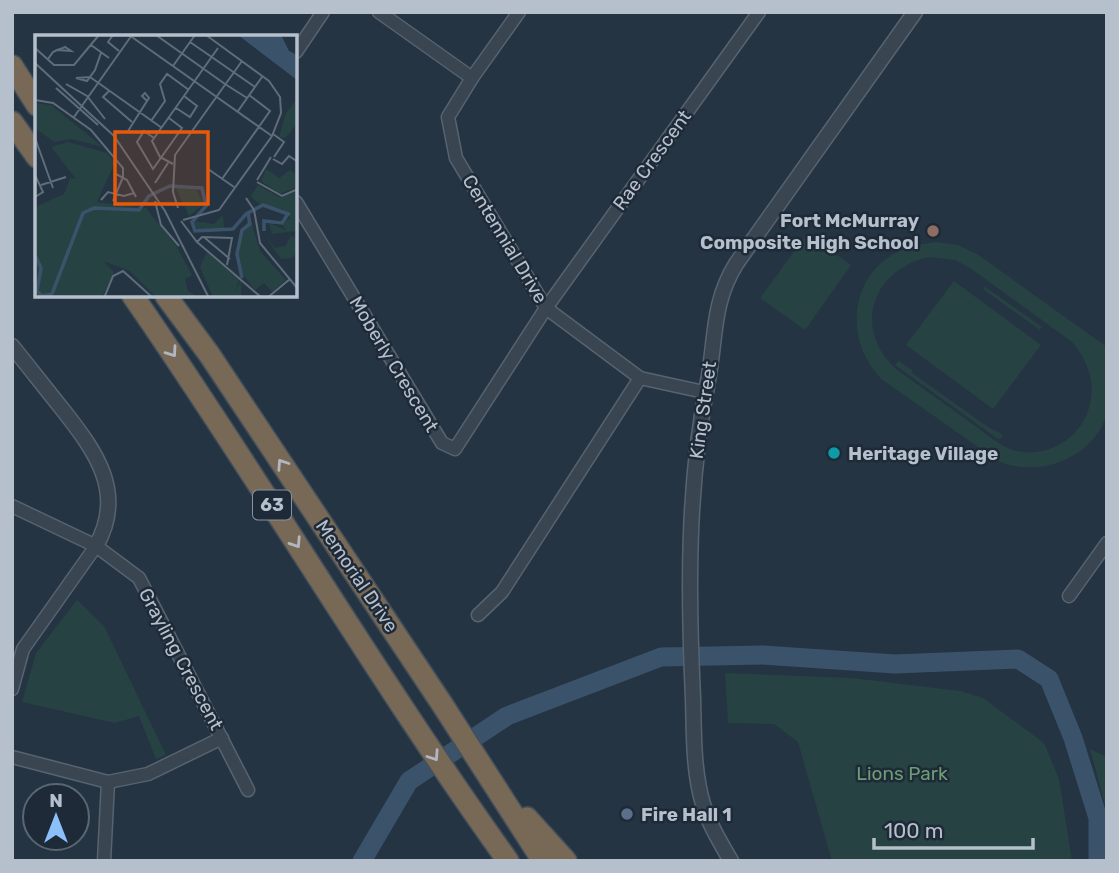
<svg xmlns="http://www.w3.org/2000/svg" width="1119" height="873" font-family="Rubik,sans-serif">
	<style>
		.green { fill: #274243; fill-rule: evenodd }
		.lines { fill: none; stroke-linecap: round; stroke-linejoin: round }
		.river { stroke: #3a536b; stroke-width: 19 }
		.minor-casing { stroke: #57636f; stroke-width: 15 }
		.tertiary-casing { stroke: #57636f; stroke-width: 17 }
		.motorway-casing { stroke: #44505c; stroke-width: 24 }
		.minor { stroke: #394551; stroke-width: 12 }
		.tertiary { stroke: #394551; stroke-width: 14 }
		.motorway { stroke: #786856; stroke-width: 21 }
		.oneway { stroke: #b0b7c0 }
		.education-dot { fill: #8d6e63; stroke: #1e2a37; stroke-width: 2.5 }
		.culture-dot { fill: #0f9aa8; stroke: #1e2a37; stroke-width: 2.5 }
		.service-dot { fill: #5c6f8a; stroke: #1e2a37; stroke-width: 2.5 }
		.labels { text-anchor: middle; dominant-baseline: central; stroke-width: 5; stroke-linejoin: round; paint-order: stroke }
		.shield { fill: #1e2a37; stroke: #88939f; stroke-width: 2 }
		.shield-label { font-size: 18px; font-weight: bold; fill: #b6c0cc }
		.street-label { font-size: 19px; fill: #b6c0cc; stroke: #1e2a37 }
		.poi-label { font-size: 19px; font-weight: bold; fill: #b6c0cc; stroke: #1e2a37; text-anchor: start }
		.park-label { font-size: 19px; fill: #6d9d73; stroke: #1e2a37 }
		.inset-river { fill: none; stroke: #3a536b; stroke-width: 3.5 }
		.inset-road { fill: none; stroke: #5f6c79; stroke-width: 2 }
		.view { fill: #e8590c; fill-opacity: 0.15; stroke: #e8590c; stroke-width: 3.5 }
		.inset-edge { fill: none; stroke: #b6c0cc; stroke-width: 3.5 }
	</style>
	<rect width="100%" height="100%" fill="#253442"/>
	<g class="green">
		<polygon points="807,234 851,265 805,330 760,298"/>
		<path d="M936 242 958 245 977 254 1107 347C1107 364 1111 399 1106 416 1092 460 1037 478 998 461L884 381C844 344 847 277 899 251 911 245 923 244 936 242ZM929 257 955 260 970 268 1072 342C1089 362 1097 385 1088 411 1077 443 1041 460 1010 449 997 444 985 433 974 425 948 406 922 388 896 369 852 328 872 270 929 257Z"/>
		<polygon points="954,281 1041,345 993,409 906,345"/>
		<polygon points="984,286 1042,327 1040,330 983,289"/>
		<polygon points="899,361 912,370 912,373 988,427 1002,434 1002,438 998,439 909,375 895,365"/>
		<polygon points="77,600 104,626 166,755 156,759 139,716 115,723 22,702 36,653"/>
		<polygon points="725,673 852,678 960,691 983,698 1044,743 1059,779 1072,861 832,861 798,742 774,724 728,723"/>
		<polygon points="1090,749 1107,757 1107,813"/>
	</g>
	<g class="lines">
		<polyline class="river" points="362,861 409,781 507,716 661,657 763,655 895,664 1018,659 1049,679 1073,738 1098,818 1098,861"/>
		<defs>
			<g id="minor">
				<polyline points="379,12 472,78"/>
				<polyline points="519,12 472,78 448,117 456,158 546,308 640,378 704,392"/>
				<polyline points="296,52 323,12"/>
				<polyline points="296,202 442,443 455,449 546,308 759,12"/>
				<polyline points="12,506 96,546 139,578 248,790"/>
				<polyline points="1069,596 1107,543"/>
				<polyline points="478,615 502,592 640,378"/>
				<polyline points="12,689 23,649 96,546"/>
				<polyline points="12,757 108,782 148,774 222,738"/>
				<polyline points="104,861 108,782"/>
			</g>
			<g id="tertiary">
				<path d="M12 346C29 367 46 389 63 410 96 452 126 493 96 546"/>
				<path d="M731 861C720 842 709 824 703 804 693 771 694 732 693 698 688 593 687 485 708 381 716 338 712 303 736 264L915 12"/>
			</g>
			<g id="motorway">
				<polyline points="12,66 37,105"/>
				<polyline points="12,122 37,157"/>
				<path d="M133 296C262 482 376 677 508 861"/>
				<polyline points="166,296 209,354 442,704 543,861"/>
				<polyline points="527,818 566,861"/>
			</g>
		</defs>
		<use href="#minor" class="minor-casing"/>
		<use href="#tertiary" class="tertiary-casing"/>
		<use href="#motorway" class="motorway-casing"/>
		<use href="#minor" class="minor"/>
		<use href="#tertiary" class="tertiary"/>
		<use href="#motorway" class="motorway"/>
	</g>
	<defs><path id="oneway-chevron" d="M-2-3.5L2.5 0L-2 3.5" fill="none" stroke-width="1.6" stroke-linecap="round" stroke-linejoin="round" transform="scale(1.75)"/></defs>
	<g class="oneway">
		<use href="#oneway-chevron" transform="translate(172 352) rotate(55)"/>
		<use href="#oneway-chevron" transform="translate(282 464) rotate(-124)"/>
		<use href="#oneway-chevron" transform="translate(296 543) rotate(57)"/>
		<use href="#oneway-chevron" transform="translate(434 756) rotate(56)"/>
	</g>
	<circle class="education-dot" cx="933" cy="231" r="7"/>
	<circle class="culture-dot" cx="834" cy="453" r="7"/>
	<circle class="service-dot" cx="627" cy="814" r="7"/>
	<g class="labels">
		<rect class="shield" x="253" y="490.5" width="38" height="29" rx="5"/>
		<g class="shield-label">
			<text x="272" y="505">63</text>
		</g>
		<g class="street-label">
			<text transform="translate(652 160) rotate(-54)">Rae Crescent</text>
			<text transform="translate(505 239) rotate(59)">Centennial Drive</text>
			<text transform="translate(394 364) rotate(59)">Moberly Crescent</text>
			<text transform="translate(703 410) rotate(-82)">King Street</text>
			<text transform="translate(357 576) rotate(56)">Memorial Drive</text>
			<text transform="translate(181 659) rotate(62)">Grayling Crescent</text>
		</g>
		<g class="poi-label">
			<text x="919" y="220" text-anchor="end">Fort McMurray<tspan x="919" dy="22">Composite High School</tspan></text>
			<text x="848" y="453">Heritage Village</text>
			<text x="641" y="814">Fire Hall 1</text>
		</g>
		<g class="park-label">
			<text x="902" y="773">Lions Park</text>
		</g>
	</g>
	<g transform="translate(35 35)">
		<rect width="262" height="262" fill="#253442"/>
		<path d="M262 64V89L250 103 244 102 251 78ZM0 68 16 70 68 112 36 104 19 107 0 93ZM33 107 72 118 80 127 62 167 111 173 142 212 157 240 150 244 153 256 164 262H121L95 236 68 226 79 237 67 262 0 263V172L29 159 35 143 41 144 16 112ZM231 134 244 143 255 135 262 140V152L245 159 226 146ZM223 150 246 163 262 156V196L237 199 234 188 251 195 247 189 255 183 252 177 223 168 216 161ZM140 152 161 154 169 169 154 181ZM188 180 189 193 165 196 159 191V186L179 189ZM214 180 225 216 251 245 237 257 229 248 220 255 203 233 200 219ZM228 198 240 213 250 211 256 201 262 203V217L257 223 246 224ZM172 217 204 245 200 257 206 245V262H178L165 232Z" fill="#274243"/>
		<path d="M203 0H246L254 16 262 20V45Z" fill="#3a536b"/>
		<path class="inset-river" d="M0 220 6 233 2 256 7 261 17 259 48 178 59 173 104 175 114 161 135 151 167 153 171 171 157 187 160 196 198 194 211 179 228 170 253 179 247 188 229 186V196M207 243 202 219 207 195 215 189 213 178"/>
		<path class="inset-road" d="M78 0 73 7 84 16M94 0 237 101M121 0 190 49M155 7 220 52M56 10 74 23M0 13 19 30H39L64 0M13 24 18 17 22 15 28 13 30 12 36 16 22 15M0 28 79 101 130 176 174 263M138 31 160 0M55 42 127 93M55 42 41 43 52 46 60 35 66 18M31 49 52 61 70 84M190 49 212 63M21 53 63 90M74 56 68 62 97 87M110 58 114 63 112 66 107 61ZM0 65 18 68 56 95 88 133V142M141 73 155 82 162 71 149 61M203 76 227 42M39 82 97 0M116 86 130 66 125 49 132 39 154 55M93 96 112 66M238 99 249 107 239 122M0 103 18 153M119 103 109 96 102 107 118 134 147 93 134 83M238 124 247 129 254 121 263 127M138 129 125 122 117 106 183 13M173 134 199 152M81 139 92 145 101 162M0 140 8 157 0 162M187 144 235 76 214 60M222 145 236 122M222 147 247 161 263 154M120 148 133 128M6 150 31 142M211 163 219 175 225 208 263 254M66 165 73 157 89 161 99 158M78 166 88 142M120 166 126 190 144 211M143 173 138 157 140 120 207 26M148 185 184 175 237 101 246 78 245 62 234 46 171 0M146 186 162 207 227 263M170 203 195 224M162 207 167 202 197 203 192 230M69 263 78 241 88 236 118 263M232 263 255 244"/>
		<path class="view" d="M80 97H173V169H80Z"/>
		<rect width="262" height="262" class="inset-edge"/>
	</g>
	<rect width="1119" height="873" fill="none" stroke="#b6c0cc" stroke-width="28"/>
	<g transform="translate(56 817)"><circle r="33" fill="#1e2a37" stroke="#5b6673" stroke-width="2"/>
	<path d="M0-5L12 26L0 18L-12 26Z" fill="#8cc0fb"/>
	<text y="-10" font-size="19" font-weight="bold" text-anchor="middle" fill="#b6c0cc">N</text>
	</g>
	<path d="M874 838v10h159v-10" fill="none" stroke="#b6c0cc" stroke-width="3.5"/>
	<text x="884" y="838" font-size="21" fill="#b6c0cc" stroke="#1e2a37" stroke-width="5" paint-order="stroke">100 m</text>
</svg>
